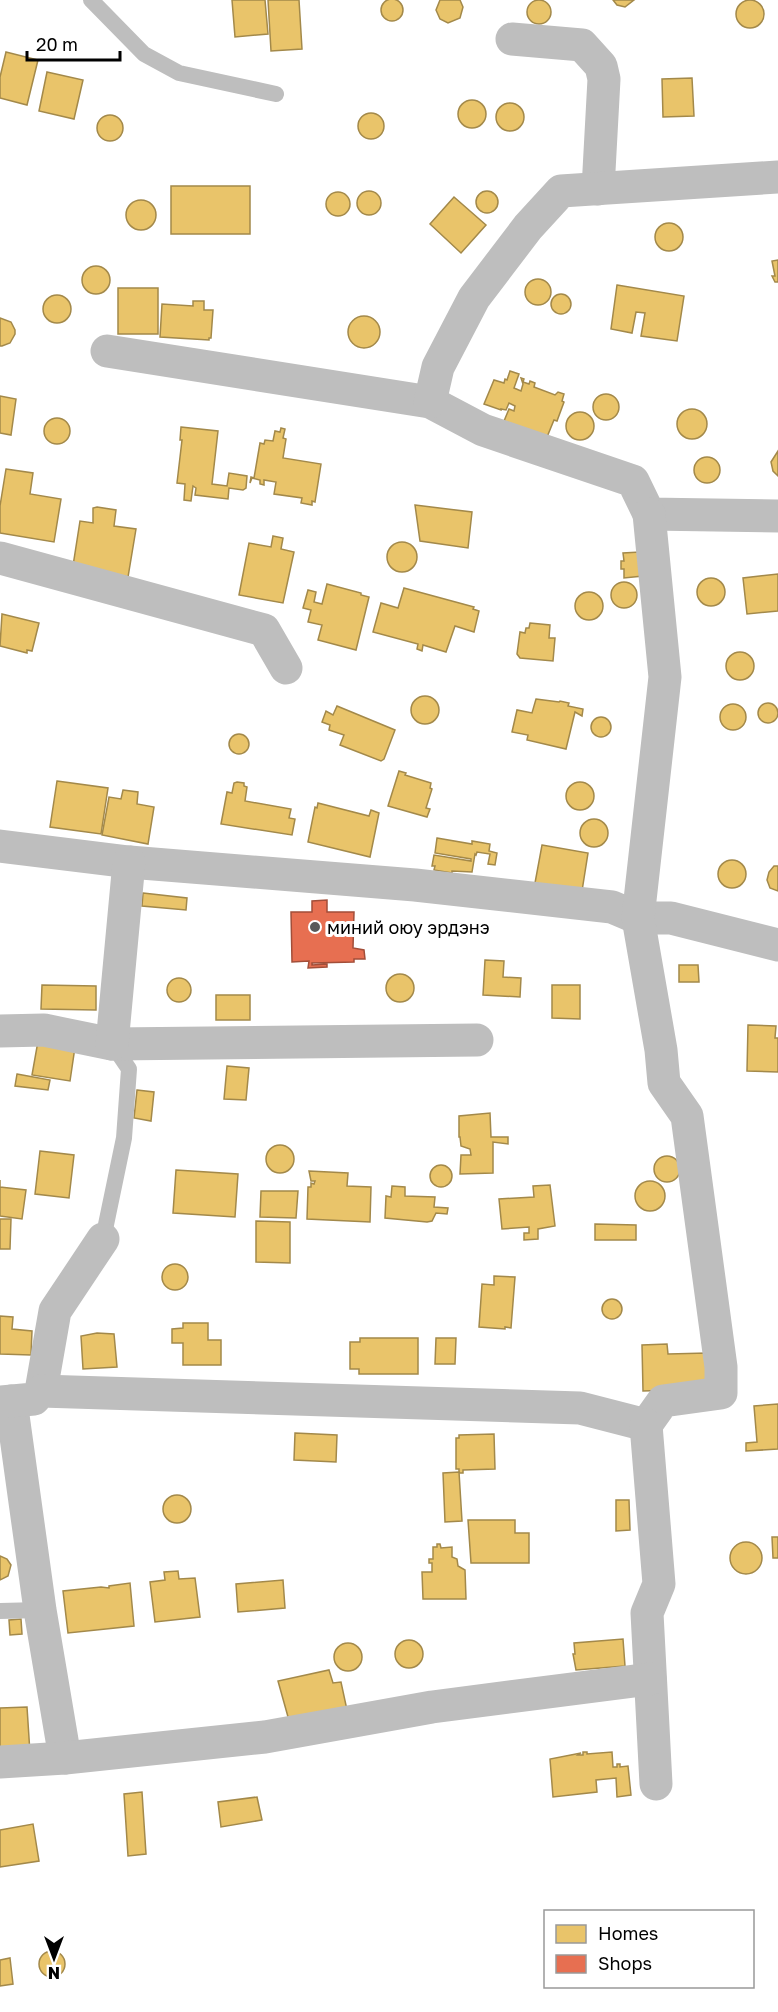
<svg xmlns="http://www.w3.org/2000/svg" width="778" height="2012" font-family="'Golos Text',sans-serif">
	<style>
		.homes { fill: #e9c46a; stroke: #a3894a; stroke-width: 1.5 }
		.shops { fill: #e76f51; stroke: #a24e39; stroke-width: 1.5 }
		.lines { fill: none; stroke-linecap: round; stroke-linejoin: round }
		.service { stroke: #bebebe; stroke-width: 16 }
		.minor { stroke: #bebebe; stroke-width: 33 }
		.poi-dot { fill: #595959; stroke: #fff; stroke-width: 2 }
		.labels { text-anchor: middle; dominant-baseline: central; stroke-width: 6; stroke-linejoin: round; paint-order: stroke }
		.poi-label { font-size: 18px; fill: #000; stroke: #fff; text-anchor: start }
	</style>
	<rect width="100%" height="100%" fill="#fff"/>
	<g class="homes">
		<circle cx="392" cy="10" r="11"/>
		<polygon points="232,0 265,0 268,34 235,37"/>
		<polygon points="268,0 299,0 302,49 271,51"/>
		<polygon points="440,0 460,0 463,7 460,18 448,23 440,19 436,10"/>
		<polygon points="613,0 634,0 625,7 617,5"/>
		<circle cx="539" cy="12" r="12"/>
		<circle cx="750" cy="14" r="14"/>
		<polygon points="6,52 38,60 27,105 0,98 0,77"/>
		<polygon points="47,72 83,80 74,119 39,111"/>
		<polygon points="692,78 694,116 663,117 662,79"/>
		<circle cx="472" cy="114" r="14"/>
		<circle cx="510" cy="117" r="14"/>
		<circle cx="371" cy="126" r="13"/>
		<circle cx="110" cy="128" r="13"/>
		<rect x="171" y="186" width="79" height="48"/>
		<circle cx="369" cy="203" r="12"/>
		<circle cx="487" cy="202" r="11"/>
		<circle cx="338" cy="204" r="12"/>
		<polygon points="454,197 486,225 461,253 430,224"/>
		<circle cx="141" cy="215" r="15"/>
		<circle cx="669" cy="237" r="14"/>
		<polygon points="778,260 778,282 775,282 772,276 775,276 772,261"/>
		<circle cx="96" cy="280" r="14"/>
		<circle cx="538" cy="292" r="13"/>
		<polygon points="617,285 684,296 677,341 641,336 645,313 636,312 632,333 611,329"/>
		<rect x="118" y="288" width="40" height="46"/>
		<circle cx="561" cy="304" r="10"/>
		<circle cx="57" cy="309" r="14"/>
		<polygon points="193,301 204,301 204,310 213,310 211,338 209,338 209,340 160,337 162,304 193,306"/>
		<circle cx="364" cy="332" r="16"/>
		<polygon points="0,318 11,322 15,330 15,334 10,343 2,346 0,346"/>
		<polygon points="510,371 519,374 514,388 521,391 523,384 521,378 524,379 523,382 529,384 530,381 535,383 534,387 555,395 558,392 564,394 562,401 564,402 557,421 554,420 547,437 504,421 509,409 514,411 515,406 509,403 506,410 501,409 501,410 484,404 494,380 504,383 505,379 507,380"/>
		<circle cx="606" cy="407" r="13"/>
		<polygon points="0,396 16,399 11,435 0,433"/>
		<circle cx="692" cy="424" r="15"/>
		<circle cx="580" cy="426" r="14"/>
		<circle cx="57" cy="431" r="13"/>
		<polygon points="181,427 218,431 212,484 227,486 229,473 247,476 246,488 243,490 229,488 228,499 195,495 196,488 193,486 191,501 184,500 185,484 177,483 182,440 180,440"/>
		<polygon points="281,428 285,429 283,438 286,439 283,458 321,464 315,502 312,501 312,505 301,503 302,498 274,494 276,482 264,480 264,485 260,484 260,480 252,478 250,483 251,477 254,478 260,443 264,444 265,440 273,441 275,431 280,432"/>
		<polygon points="778,451 778,476 773,471 771,462"/>
		<circle cx="707" cy="470" r="13"/>
		<polygon points="6,469 33,473 30,494 61,499 54,542 0,533 0,506"/>
		<polygon points="415,505 472,512 468,548 420,541"/>
		<polygon points="97,507 116,510 114,526 136,529 128,577 73,566 80,521 93,523 93,508"/>
		<polygon points="273,536 283,538 281,549 294,552 283,603 239,595 249,543 271,547"/>
		<circle cx="402" cy="557" r="15"/>
		<polygon points="640,552 643,576 624,578 624,569 621,569 621,561 624,561 623,553"/>
		<polygon points="778,574 778,611 747,614 743,578"/>
		<circle cx="711" cy="592" r="14"/>
		<circle cx="624" cy="595" r="13"/>
		<polygon points="327,584 361,593 361,595 369,597 356,650 318,640 322,625 308,622 311,610 303,608 308,590 316,592 314,602 322,604"/>
		<polygon points="404,588 474,607 473,609 479,611 474,632 455,626 446,652 423,645 422,651 417,649 418,644 373,632 381,603 398,608"/>
		<circle cx="589" cy="606" r="14"/>
		<polygon points="2,614 39,623 32,651 27,650 27,653 0,646"/>
		<polygon points="530,623 550,625 549,638 555,638 553,661 520,658 517,654 520,632 525,633 526,628 529,628"/>
		<circle cx="740" cy="666" r="14"/>
		<circle cx="425" cy="710" r="14"/>
		<polygon points="536,699 559,702 560,701 569,703 568,706 583,709 582,716 575,712 566,749 527,740 528,735 512,732 517,710 532,713"/>
		<circle cx="768" cy="713" r="10"/>
		<circle cx="733" cy="717" r="13"/>
		<polygon points="337,706 395,730 384,759 381,761 340,745 344,735 329,730 330,725 322,722 326,711 333,715"/>
		<circle cx="601" cy="727" r="10"/>
		<circle cx="239" cy="744" r="10"/>
		<polygon points="399,771 406,773 405,775 431,783 430,788 432,789 426,808 430,809 427,817 388,806"/>
		<polygon points="57,781 108,788 101,834 50,827"/>
		<polygon points="237,782 244,783 244,786 247,787 245,801 291,809 289,818 295,819 292,835 221,824 227,792 232,793 234,783"/>
		<circle cx="580" cy="796" r="14"/>
		<polygon points="123,790 138,792 137,804 154,807 148,844 102,835 109,797 121,799"/>
		<polygon points="318,803 369,816 371,810 379,813 370,857 308,842 315,807 317,808"/>
		<circle cx="594" cy="833" r="14"/>
		<polygon points="437,838 472,844 472,841 490,844 489,851 497,853 495,865 488,864 490,854 477,852 476,855 475,854 472,872 452,871 452,873 434,870 435,866 432,866 434,855 471,861 471,859 435,853"/>
		<polygon points="542,845 588,853 582,891 535,883"/>
		<circle cx="732" cy="874" r="14"/>
		<polygon points="774,866 778,866 778,891 770,888 767,880 769,872"/>
		<polygon points="143,893 187,898 186,910 142,906"/>
		<polygon points="485,960 504,961 503,977 521,978 520,997 483,995"/>
		<polygon points="679,965 698,965 699,982 679,982"/>
		<circle cx="400" cy="988" r="14"/>
		<circle cx="179" cy="990" r="12"/>
		<polygon points="42,985 96,986 96,1010 41,1009"/>
		<polygon points="552,985 580,985 580,1019 552,1018"/>
		<rect x="216" y="995" width="34" height="25"/>
		<polygon points="748,1025 776,1026 775,1038 778,1038 778,1072 747,1071"/>
		<polygon points="38,1041 75,1047 70,1081 32,1075"/>
		<polygon points="227,1066 249,1068 246,1100 224,1099"/>
		<polygon points="17,1074 50,1080 48,1090 15,1086"/>
		<polygon points="137,1090 154,1092 151,1121 134,1118"/>
		<polygon points="490,1113 491,1137 508,1137 508,1144 493,1142 493,1173 460,1174 461,1155 471,1155 470,1149 461,1146 460,1137 459,1137 459,1116"/>
		<circle cx="280" cy="1159" r="14"/>
		<polygon points="40,1151 74,1155 69,1198 35,1194"/>
		<circle cx="667" cy="1169" r="13"/>
		<circle cx="441" cy="1176" r="11"/>
		<polygon points="176,1170 238,1174 235,1217 173,1213"/>
		<polygon points="309,1171 348,1173 347,1186 371,1187 370,1222 307,1219 308,1187 311,1187 311,1183 314,1184 315,1181 311,1181"/>
		<polygon points="0,1180 0,1187 26,1190 22,1219 0,1216"/>
		<circle cx="650" cy="1196" r="15"/>
		<polygon points="550,1185 555,1226 538,1229 538,1239 524,1240 524,1233 529,1233 529,1227 502,1229 499,1199 534,1197 533,1186"/>
		<polygon points="392,1186 405,1187 405,1196 435,1197 434,1207 448,1208 447,1214 436,1213 432,1221 427,1222 385,1218 386,1196 391,1197"/>
		<polygon points="261,1191 298,1191 296,1218 260,1217"/>
		<polygon points="0,1219 11,1219 10,1249 0,1249"/>
		<polygon points="256,1221 290,1222 290,1263 256,1262"/>
		<polygon points="595,1224 636,1225 636,1240 595,1240"/>
		<circle cx="175" cy="1277" r="13"/>
		<polygon points="494,1276 515,1277 511,1328 505,1327 505,1329 479,1327 482,1284 494,1285"/>
		<circle cx="612" cy="1309" r="10"/>
		<polygon points="0,1316 13,1317 12,1329 32,1331 31,1355 0,1354"/>
		<polygon points="183,1323 208,1323 208,1340 221,1340 221,1365 183,1365 183,1343 172,1343 172,1329 183,1328"/>
		<polygon points="97,1333 114,1334 117,1367 83,1369 81,1336"/>
		<polygon points="360,1338 418,1338 418,1374 359,1374 359,1369 350,1369 350,1342 360,1342"/>
		<polygon points="436,1338 456,1338 455,1364 435,1364"/>
		<polygon points="667,1344 668,1354 707,1353 708,1389 643,1391 642,1345"/>
		<polygon points="778,1404 778,1449 746,1451 746,1443 757,1442 754,1406"/>
		<polygon points="295,1433 337,1435 336,1462 294,1460"/>
		<polygon points="494,1434 495,1469 463,1470 463,1473 459,1473 459,1469 456,1469 456,1438 459,1438 459,1435"/>
		<polygon points="459,1472 462,1521 445,1522 443,1473"/>
		<circle cx="177" cy="1509" r="14"/>
		<polygon points="616,1500 629,1500 630,1530 616,1531"/>
		<polygon points="468,1520 515,1520 515,1533 529,1533 529,1563 471,1563"/>
		<polygon points="772,1537 778,1537 778,1558 773,1558"/>
		<circle cx="746" cy="1558" r="16"/>
		<polygon points="437,1544 440,1544 441,1548 452,1547 452,1557 457,1559 458,1566 465,1570 466,1599 423,1599 422,1572 432,1572 432,1563 429,1563 429,1559 433,1559 433,1547 437,1547"/>
		<polygon points="0,1556 7,1559 11,1565 8,1576 0,1580"/>
		<polygon points="178,1571 179,1579 195,1578 200,1617 155,1622 150,1582 165,1580 164,1572"/>
		<polygon points="283,1580 285,1608 238,1612 236,1584"/>
		<polygon points="130,1583 134,1626 68,1633 63,1591 101,1587 109,1588 109,1586"/>
		<polygon points="21,1619 22,1634 10,1635 9,1620"/>
		<polygon points="623,1639 625,1666 576,1670 573,1654 575,1654 574,1643"/>
		<circle cx="409" cy="1654" r="14"/>
		<circle cx="348" cy="1657" r="14"/>
		<polygon points="329,1670 333,1683 341,1682 347,1710 290,1724 278,1681"/>
		<polygon points="27,1707 30,1753 0,1754 0,1708"/>
		<polygon points="583,1752 587,1752 587,1754 612,1752 613,1767 617,1767 617,1764 620,1764 620,1767 628,1766 631,1795 617,1797 616,1778 596,1780 597,1792 553,1797 550,1759 581,1753 578,1755 583,1755"/>
		<polygon points="142,1792 146,1854 128,1856 124,1794"/>
		<polygon points="257,1797 262,1820 221,1827 218,1802"/>
		<polygon points="33,1824 39,1861 0,1867 0,1830"/>
		<circle cx="52" cy="1964" r="13"/>
		<polygon points="10,1958 13,1984 0,1986 0,1960"/>
	</g>
	<polygon class="shops" points="327,900 327,912 354,912 353,948 364,950 365,959 354,959 354,962 312,963 312,965 327,964 327,967 308,968 309,961 292,962 291,912 312,912 312,901"/>
	<g class="lines">
		<g class="service">
			<polyline points="91,0 144,54 179,73 276,94"/>
			<polyline points="103,1239 124,1138 129,1069 112,1044"/>
			<polyline points="0,1611 40,1610"/>
		</g>
		<g class="minor">
			<polyline points="512,39 582,45 601,66 604,79 598,189"/>
			<polyline points="107,351 430,402 483,430 633,481 649,514 778,516"/>
			<polyline points="430,402 438,367 474,298 528,227 561,191 778,177"/>
			<polyline points="0,558 264,630 286,668"/>
			<polyline points="0,846 129,862 415,885 612,907 638,918 671,918 778,945"/>
			<polyline points="0,1031 44,1030 112,1044 477,1040"/>
			<polyline points="112,1044 129,862"/>
			<polyline points="41,1391 55,1311 103,1239"/>
			<polyline points="11,1401 40,1610 65,1758"/>
			<polyline points="0,1402 34,1399 41,1391 580,1408 646,1425 663,1401 721,1393 721,1367 687,1116 664,1083 661,1050 638,918 665,677 649,514"/>
			<polyline points="646,1425 659,1584 647,1613 656,1784"/>
			<polyline points="0,1762 65,1758 265,1737 432,1707 650,1679"/>
		</g>
	</g>
	<circle class="poi-dot" cx="315" cy="927" r="6"/>
	<g class="labels">
		<g class="poi-label">
			<text x="327" y="927">миний оюу эрдэнэ</text>
		</g>
	</g>
	<rect x="544" y="1910" width="210" height="78" fill="#ffffff" stroke="#999999" stroke-width="1.5"/>
	<rect x="556" y="1925" width="30" height="18" fill="#e9c46a" stroke="#999999" stroke-width="1.5"/>
	<text x="598" y="1940" font-size="18" fill="#000000">Homes</text>
	<rect x="556" y="1955" width="30" height="18" fill="#e76f51" stroke="#999999" stroke-width="1.5"/>
	<text x="598" y="1970" font-size="18" fill="#000000">Shops</text>
	<g transform="translate(54 1958) rotate(180)" stroke="#ffffff" stroke-width="4.5" paint-order="stroke">
	<path d="M0-4.5L10 22L0 15L-10 22Z" fill="#000000"/>
	<text y="-9" font-size="16" font-weight="bold" text-anchor="middle" fill="#000000">N</text>
	</g>
	<path d="M27 51v9h93v-9" fill="none" stroke="#000000" stroke-width="3"/>
	<text x="36" y="51" font-size="18" fill="#000000" stroke="#ffffff" stroke-width="4.5" paint-order="stroke">20 m</text>
</svg>
